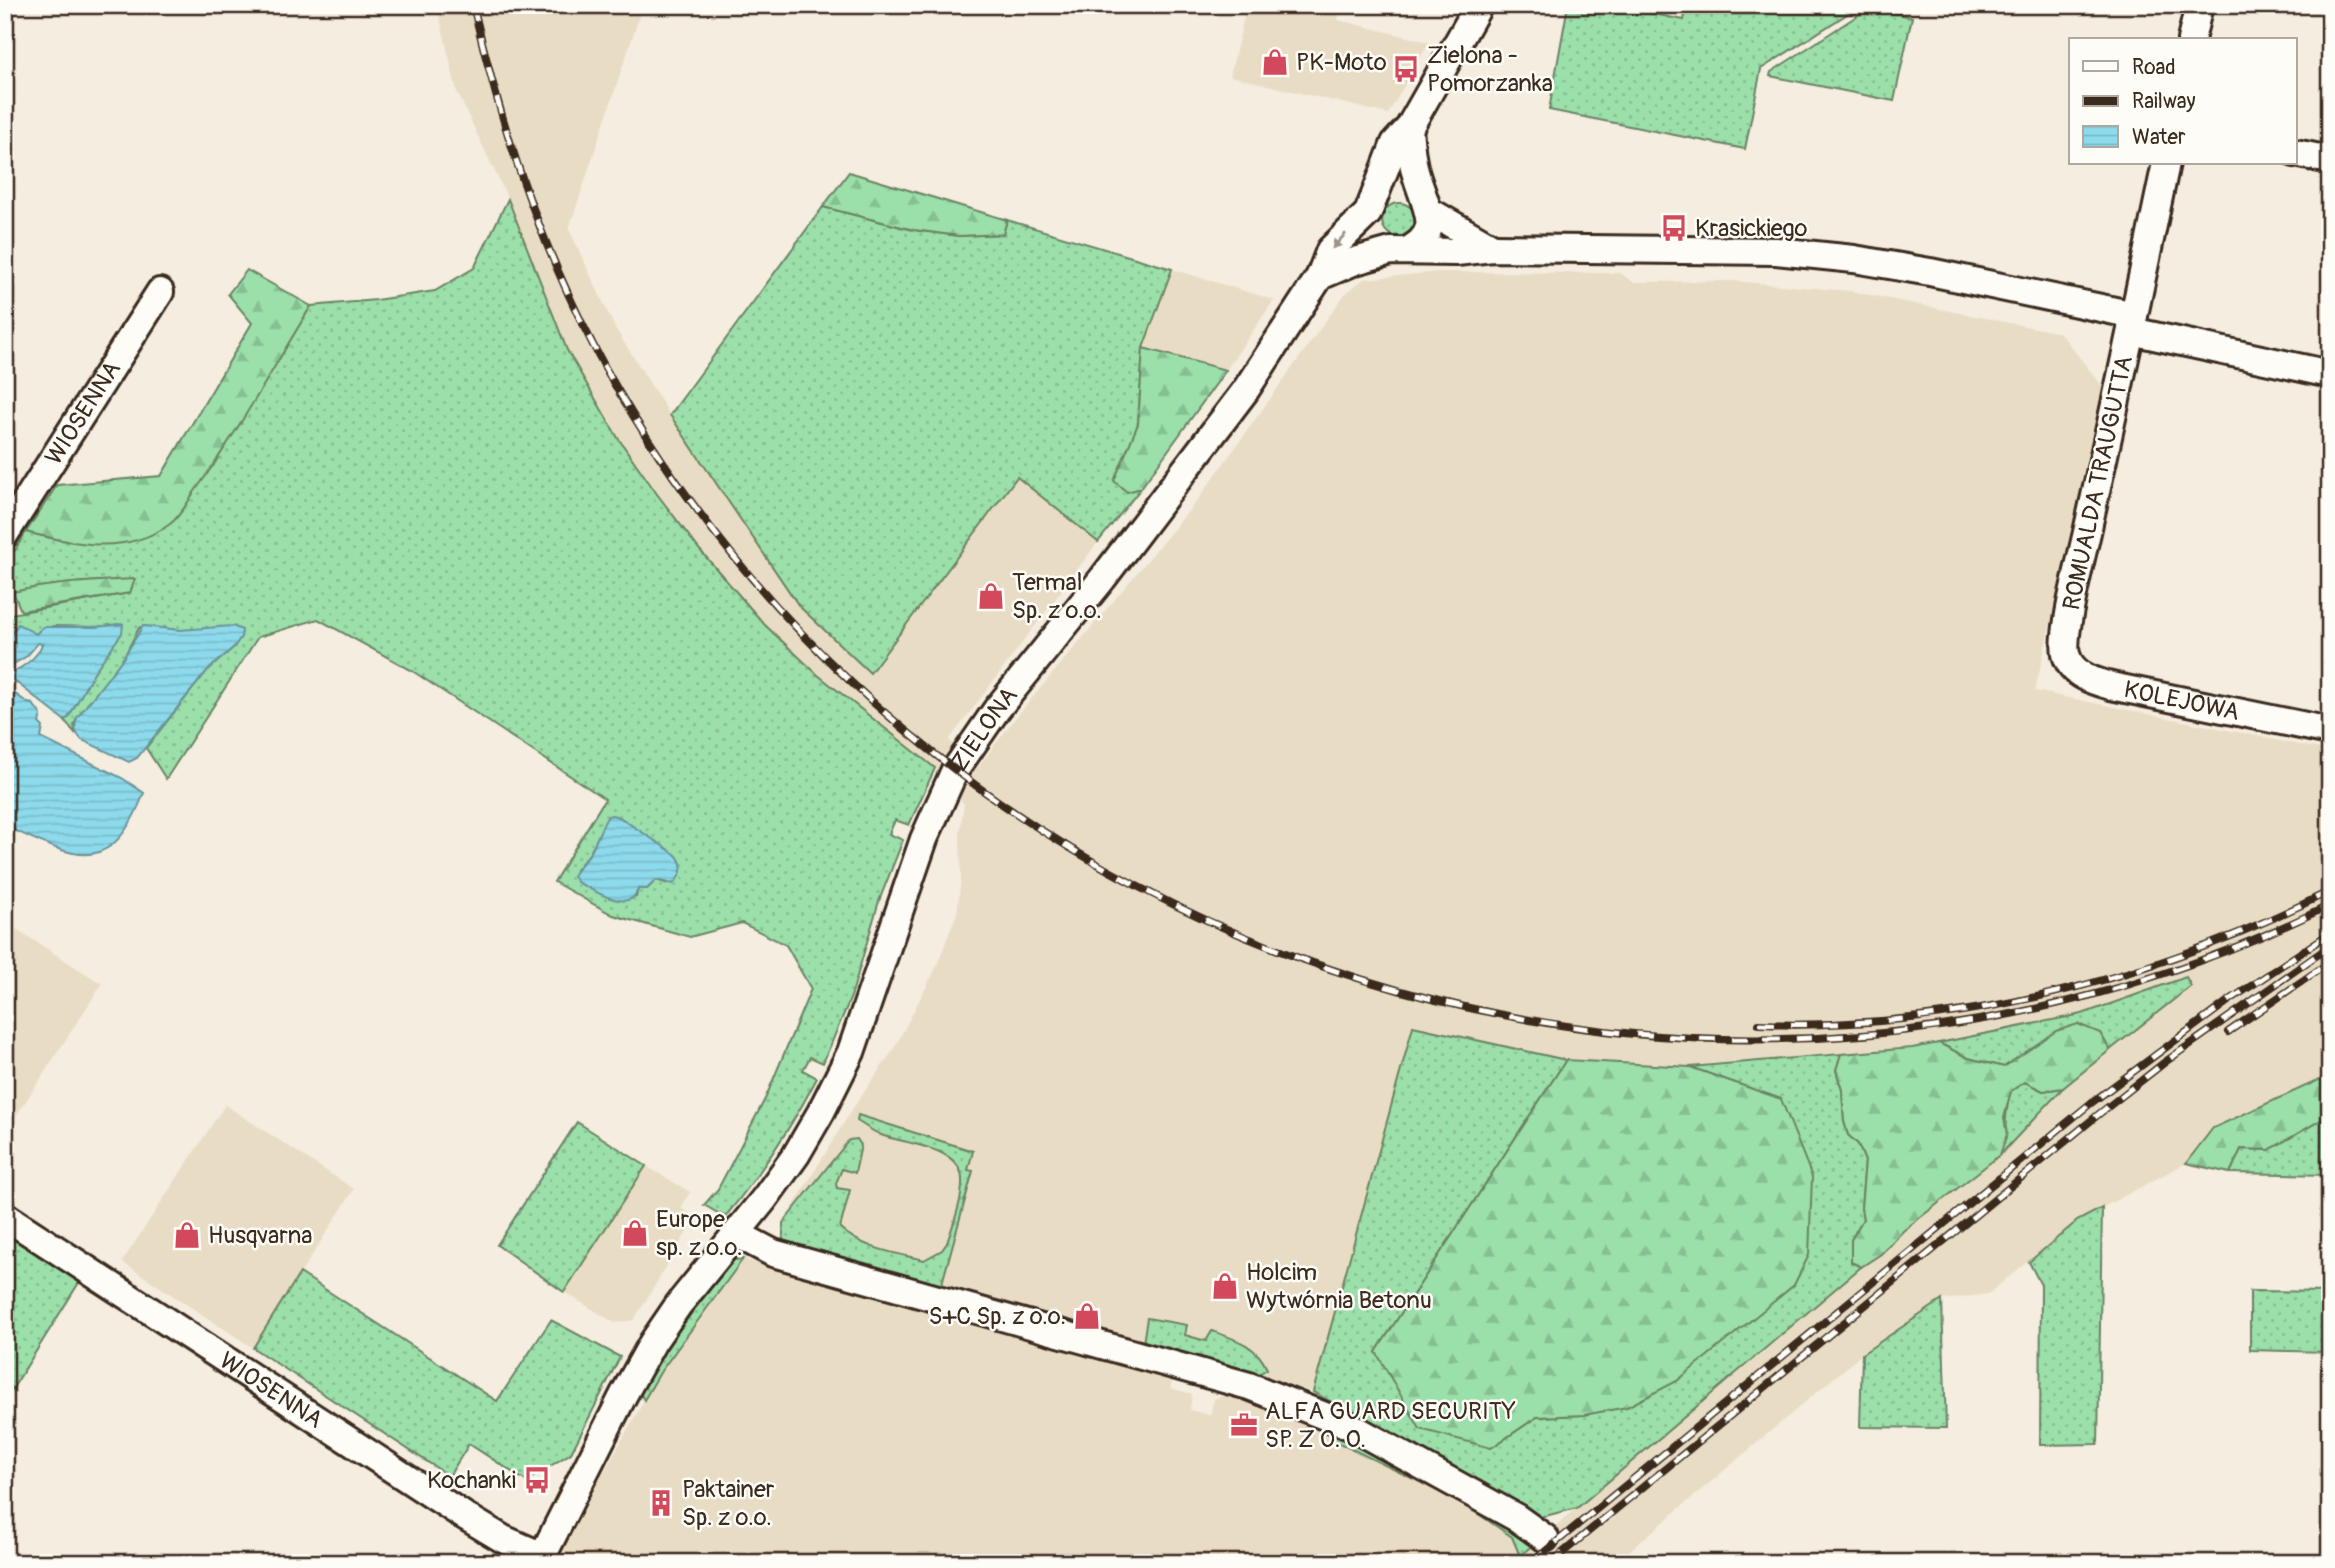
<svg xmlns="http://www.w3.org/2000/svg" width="2335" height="1568" font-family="Pangolin,sans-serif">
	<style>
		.built { fill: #e9dcc4 }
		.grass { fill: url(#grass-dots); stroke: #6b8464; stroke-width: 2; fill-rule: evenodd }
		.forest { fill: url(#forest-firs); stroke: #6b8464; stroke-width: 2 }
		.water { fill: url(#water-rules); stroke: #6c9499; stroke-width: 2 }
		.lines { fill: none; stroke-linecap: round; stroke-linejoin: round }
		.minor-casing { stroke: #3b2a1e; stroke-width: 32 }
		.minor { stroke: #fdfcf7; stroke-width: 26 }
		.rail-casing { stroke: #3b2a1e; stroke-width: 8 }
		.rail { stroke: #fdfcf7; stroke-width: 5; stroke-dasharray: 16; stroke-linecap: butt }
		.oneway { fill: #9c938a }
		.labels { text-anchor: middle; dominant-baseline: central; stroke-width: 5; stroke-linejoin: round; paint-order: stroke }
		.poi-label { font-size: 24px; fill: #3b2a1e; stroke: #fdfcf7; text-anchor: start }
		.street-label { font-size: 24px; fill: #3b2a1e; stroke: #fdfcf7 }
	</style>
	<defs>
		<pattern id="grass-dots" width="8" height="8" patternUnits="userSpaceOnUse" patternTransform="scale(1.75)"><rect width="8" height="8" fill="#9bdfaa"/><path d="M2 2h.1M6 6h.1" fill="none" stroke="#86c092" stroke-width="1.8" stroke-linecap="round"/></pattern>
		<pattern id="forest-firs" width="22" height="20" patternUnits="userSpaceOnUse" patternTransform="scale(1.75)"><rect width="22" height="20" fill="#9bdfaa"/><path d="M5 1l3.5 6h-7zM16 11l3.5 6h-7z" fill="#86c092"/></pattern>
		<pattern id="water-rules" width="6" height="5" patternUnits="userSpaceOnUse" patternTransform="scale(1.75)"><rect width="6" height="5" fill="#8cdaeb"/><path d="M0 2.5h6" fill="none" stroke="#7abbc9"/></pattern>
	</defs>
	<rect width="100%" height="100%" fill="#f4ede0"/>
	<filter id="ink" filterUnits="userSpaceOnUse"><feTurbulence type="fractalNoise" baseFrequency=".0143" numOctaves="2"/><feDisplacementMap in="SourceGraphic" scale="14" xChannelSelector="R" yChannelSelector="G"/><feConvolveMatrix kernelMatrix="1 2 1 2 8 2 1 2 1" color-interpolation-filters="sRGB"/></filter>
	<g filter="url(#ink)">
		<g class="built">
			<polygon points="437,5 643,5 569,229 615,328 670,415 799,606 870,673 1018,477 1098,542 949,740 978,767 1013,721 1197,501 1345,294 1364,279 1439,272 1620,273 1633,282 1733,281 1850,291 2060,333 2104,388 2035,691 2330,751 2330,1075 2213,1128 2186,1163 2077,1221 1988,1294 1942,1300 1862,1354 1615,1563 552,1563 661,1371 744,1259 942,1317 1172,1381 1170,1388 1192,1394 1190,1410 1210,1415 1214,1399 1230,1393 1299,1422 1425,1482 1465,1505 1512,1537 1521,1555 1861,1267 1881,1254 1903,1231 2000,1155 2063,1088 2185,977 2082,1014 1912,1048 1690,1067 1566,1060 1413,1026 1313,1392 781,1243 783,1223 851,1111 894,1049 935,970 957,913 961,879 960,832 964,804 935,768 818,675 764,625 699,549 657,494 618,438 567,350 508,199 457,92"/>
			<polygon points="1247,5 1341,5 1338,20 1429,42 1388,114 1230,76"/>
			<polygon points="1172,269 1274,300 1226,370 1143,348"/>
			<polygon points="5,922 102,984 5,1133"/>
			<polygon points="225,1105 354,1189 253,1348 122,1262"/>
			<polygon points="646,1166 690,1192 681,1208 696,1217 634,1320 615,1323 564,1292"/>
		</g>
		<g class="grass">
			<polygon points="1568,5 1609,5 1684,20 1687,5 1852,5 1855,9 1761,69 1745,149 1549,110"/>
			<polygon points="1869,8 1912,17 1894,101 1770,76 1771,72"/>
			<path d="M508 199 567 350 618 438 657 494 699 549 765 625 818 675 935 768 909 825 895 820 889 834 903 840 879 901 851 997 823 1063 810 1057 803 1070 817 1078C791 1128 761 1173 725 1217L704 1205 718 1189 766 1097 811 989 786 945 742 923 690 937 613 915 554 882 605 799 411 670 318 619 258 637 166 779 146 748 207 671 234 647 180 630 143 626 139 628 124 657 77 718 74 725 76 734 64 720 68 718 94 672 122 633 118 624 96 627 53 626 36 634 15 628 5 644V615L129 593 134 580C93 581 53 583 13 592L5 584V566L26 532 59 540 213 466 311 306 376 300 435 291 474 268ZM608 816 619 817 628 823 665 883 656 880 647 889H638L636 897 576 870 590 853Z"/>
			<circle cx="1399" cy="220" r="17"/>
			<polygon points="823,207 913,230 959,236 1003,234 1007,220 1172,269 1143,348 1138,424 1128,451 1127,492 1141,488 1098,542 1017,477 870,673 799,606 670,415"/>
			<polygon points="2186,977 2191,986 2110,1050 2100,1033 2033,1048 2004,1067 1968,1058 1939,1043 2082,1014"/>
			<polygon points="1413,1026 1566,1060 1376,1352 1491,1448 1537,1417 1584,1415 1781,1099 1690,1067 1841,1054 1836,1070 1842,1090 1844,1121 1848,1135 1858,1144 1865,1161 1861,1208 1863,1219 1851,1240 1851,1262 1861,1267 1577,1508 1541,1517 1313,1392"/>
			<path d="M2025 1082 2043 1091 2063 1088 2000 1155C2008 1131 2003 1115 2011 1091Z"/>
			<path d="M858 1115 973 1151 968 1170 973 1171 941 1287 783 1244V1223L849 1140 857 1139 861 1145 855 1173 842 1169 836 1183 837 1188 850 1190 840 1228C863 1249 895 1253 924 1260L942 1250 947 1243C953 1224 963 1200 962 1179 961 1147 905 1144 881 1135 872 1131 865 1126 857 1121Z"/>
			<polygon points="2326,1117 2330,1117 2330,1175 2230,1173 2241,1149 2269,1150"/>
			<polygon points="577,1122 646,1166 564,1292 497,1245"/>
			<polygon points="2102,1208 2098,1444 2040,1445 2041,1285 2029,1262 2077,1221"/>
			<polygon points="5,1233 80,1281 8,1396 5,1395"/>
			<polygon points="743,1259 661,1371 644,1400 640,1393 670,1341 733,1260"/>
			<polygon points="300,1273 497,1401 551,1320 620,1357 571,1453 526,1481 469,1444 449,1476 253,1348"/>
			<polygon points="2250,1291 2330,1292 2330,1352 2250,1350"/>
			<polygon points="1942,1300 1946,1428 1860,1427 1862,1354"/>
			<path d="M1147 1318 1187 1325 1185 1335 1206 1341 1212 1331C1235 1339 1257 1345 1267 1369L1257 1375 1240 1372 1143 1343Z"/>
			<polygon points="1337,1429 1535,1543 1520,1556 1512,1537 1461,1502 1331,1439"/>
		</g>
		<g class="forest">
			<polygon points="849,172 1007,220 1003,234 959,236 914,230 823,207"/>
			<path d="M247 270 311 306C273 368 238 432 195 491 188 501 180 517 170 524 126 556 73 544 26 532L57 485 161 476 252 323 228 294Z"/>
			<polygon points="1143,348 1226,370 1141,488 1127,492 1114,481 1138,424"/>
			<path d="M135 579 130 593 21 611 13 592C53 583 93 581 135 579Z"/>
			<polygon points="2078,1024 2100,1033 2110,1050 2063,1088 2043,1091 2025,1082 2011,1091 2004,1118 2007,1134 2000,1155 1903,1231 1881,1254 1861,1267 1851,1262 1851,1240 1863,1219 1861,1208 1865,1161 1858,1144 1848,1135 1844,1121 1842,1090 1836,1070 1841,1054 1912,1048 1939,1043 1968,1058 2004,1067 2056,1031"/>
			<polygon points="1566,1060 1690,1067 1781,1099 1812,1177 1809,1255 1794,1285 1677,1381 1627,1407 1584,1415 1537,1417 1491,1448 1420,1429 1376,1352"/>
			<polygon points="2330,1075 2330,1117 2326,1117 2269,1150 2241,1149 2230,1173 2186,1163 2213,1128"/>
		</g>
		<g class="water">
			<path d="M18 624 36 634 43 627H96L123 624 122 633 94 672 68 718 64 720 12 679 15 671C26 665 38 657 42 644L38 643 27 656 5 669V644Z"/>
			<path d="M143 626 180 630 232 626 242 630 241 637 234 647 207 671 137 758 129 762 82 740C75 733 74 728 77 718L124 657Z"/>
			<path d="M11 691 28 703 33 704 41 715 39 723 43 727 41 738 122 778 144 793C110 881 74 857 5 826V696L7 697Z"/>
			<path d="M612 815 619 817 675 854C685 864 683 874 673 884L656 880 647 889H638C631 915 593 890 577 882L573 876C577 868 585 861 590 853 597 841 601 826 608 816Z"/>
		</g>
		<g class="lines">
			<defs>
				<g id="minor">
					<polyline points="2191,40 2199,5"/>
					<polyline points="2295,153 2330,160"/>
					<path id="s1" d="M2166 163C2141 283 2116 403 2089 523 2084 549 2061 632 2066 654 2071 675 2093 681 2111 686L2330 731"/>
					<polyline points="1429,211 1493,248"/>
					<path d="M1407 251C1417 245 1426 239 1429 227 1432 212 1417 184 1414 167 1411 154 1410 141 1409 128"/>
					<polyline points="1320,276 1355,261 1391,251 1456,252 1493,248 1776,251 1854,259 1930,272 2134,315"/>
					<polyline points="2131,331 2330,374"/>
					<path id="s2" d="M5 534 160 292"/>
					<path id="s3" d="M5 1216 463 1515 503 1539 542 1556"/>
					<polyline points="737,1234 773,1253 1249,1386 1350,1426 1517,1518 1545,1538"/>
					<path id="s4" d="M539 1563 624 1394 653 1342 679 1304 765 1198 796 1155 821 1112 851 1052 924 839 955 770 997 709 1103 578 1245 391 1320 276 1330 250 1368 213 1395 143 1409 128 1479 5"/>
				</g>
			</defs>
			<use href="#minor" class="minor-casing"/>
			<use href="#minor" class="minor"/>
			<defs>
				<g id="rail">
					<path d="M473 5C508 157 560 304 646 436 1006 994 1733 1200 2330 905"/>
					<path d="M1759 1024C1955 1031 2156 979 2330 891"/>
					<polyline points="2228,1032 2330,962"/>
					<polyline points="1531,1563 2091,1103 2227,1002 2330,933"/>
					<polyline points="1550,1563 2099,1114 2165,1062 2330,946"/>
				</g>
			</defs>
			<use href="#rail" class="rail-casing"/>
			<use href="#rail" class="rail"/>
		</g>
		<defs><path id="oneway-solid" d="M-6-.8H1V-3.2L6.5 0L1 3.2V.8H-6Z" transform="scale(1.75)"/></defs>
		<use class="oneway" href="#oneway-solid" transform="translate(1339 241) rotate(132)"/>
	</g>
	<defs>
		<symbol id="shop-bare" viewBox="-9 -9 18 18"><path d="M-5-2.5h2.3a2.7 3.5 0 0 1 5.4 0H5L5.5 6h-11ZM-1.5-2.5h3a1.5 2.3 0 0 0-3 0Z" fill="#d1495b" stroke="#fdfcf7" stroke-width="2.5" paint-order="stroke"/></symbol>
		<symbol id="bus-bare" viewBox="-9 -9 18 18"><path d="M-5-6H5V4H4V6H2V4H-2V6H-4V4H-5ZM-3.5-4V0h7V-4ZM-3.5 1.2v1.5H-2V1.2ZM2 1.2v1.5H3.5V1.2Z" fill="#d1495b" stroke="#fdfcf7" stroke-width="2.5" paint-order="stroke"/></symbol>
		<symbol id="office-bare" viewBox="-9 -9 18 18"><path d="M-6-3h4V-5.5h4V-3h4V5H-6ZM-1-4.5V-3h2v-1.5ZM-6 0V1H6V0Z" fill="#d1495b" stroke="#fdfcf7" stroke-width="2.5" paint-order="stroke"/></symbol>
		<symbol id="building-bare" viewBox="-9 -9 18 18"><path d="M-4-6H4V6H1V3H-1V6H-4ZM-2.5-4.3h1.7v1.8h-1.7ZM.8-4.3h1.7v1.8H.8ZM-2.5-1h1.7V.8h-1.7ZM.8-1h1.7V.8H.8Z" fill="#d1495b" stroke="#fdfcf7" stroke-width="2.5" paint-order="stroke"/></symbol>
	</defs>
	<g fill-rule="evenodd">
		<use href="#shop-bare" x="1256" y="43" width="38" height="38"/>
		<use href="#bus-bare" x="1387" y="50" width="38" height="38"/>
		<use href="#bus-bare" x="1655" y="209" width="38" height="38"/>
		<use href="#shop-bare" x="972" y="577" width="38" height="38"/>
		<use href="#shop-bare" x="616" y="1214" width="38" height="38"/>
		<use href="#shop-bare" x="168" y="1216" width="38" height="38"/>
		<use href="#shop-bare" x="1206" y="1267" width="38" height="38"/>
		<use href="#shop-bare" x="1068" y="1297" width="38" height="38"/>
		<use href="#office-bare" x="1225" y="1406" width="38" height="38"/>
		<use href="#bus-bare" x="518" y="1461" width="38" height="38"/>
		<use href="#building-bare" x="642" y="1484" width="38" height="38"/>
	</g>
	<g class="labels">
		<g class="poi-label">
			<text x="1427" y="55">Zielona -<tspan x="1427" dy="28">Pomorzanka</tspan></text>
			<text x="1296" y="62">PK-Moto</text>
			<text x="1695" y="228">Krasickiego</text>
			<text x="1012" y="582">Termal<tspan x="1012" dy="28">Sp. z o.o.</tspan></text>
			<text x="656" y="1219">Europe<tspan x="656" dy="28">sp. z o.o.</tspan></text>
			<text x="208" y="1235">Husqvarna</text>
			<text x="1246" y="1272">Holcim<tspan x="1246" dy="28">Wytwórnia Betonu</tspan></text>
			<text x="1066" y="1316" text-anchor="end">S+C Sp. z o.o.</text>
			<text x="1265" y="1411">ALFA GUARD SECURITY<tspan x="1265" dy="28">SP. Z O. O.</tspan></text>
			<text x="516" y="1480" text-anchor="end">Kochanki</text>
			<text x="682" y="1489">Paktainer<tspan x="682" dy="28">Sp. z o.o.</tspan></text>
		</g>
		<g class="street-label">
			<text stroke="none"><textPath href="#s2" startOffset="144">WIOSENNA</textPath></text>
			<text transform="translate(2098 483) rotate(-78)">ROMUALDA TRAUGUTTA</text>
			<text stroke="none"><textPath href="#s1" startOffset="632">KOLEJOWA</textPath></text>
			<text stroke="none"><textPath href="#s4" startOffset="952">ZIELONA</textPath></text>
			<text stroke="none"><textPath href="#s3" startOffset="318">WIOSENNA</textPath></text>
		</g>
	</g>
	<rect width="2335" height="1568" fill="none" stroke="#fdfcf7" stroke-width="28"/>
	<rect x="14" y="14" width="2307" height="1540" fill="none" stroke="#3b2a1e" stroke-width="2.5" filter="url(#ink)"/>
	<rect x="2069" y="38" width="228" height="126" fill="#fdfcf7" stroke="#afa8a0" stroke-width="2"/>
	<rect x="2083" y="61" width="35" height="10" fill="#fdfcf7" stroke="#afa8a0" stroke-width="2"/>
	<text x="2132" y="74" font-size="21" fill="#3b2a1e">Road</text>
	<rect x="2083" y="96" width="35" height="10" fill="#3b2a1e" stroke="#afa8a0" stroke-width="2"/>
	<text x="2132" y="108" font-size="21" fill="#3b2a1e">Railway</text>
	<rect x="2083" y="126" width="35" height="21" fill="url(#water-rules)" stroke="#afa8a0" stroke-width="2"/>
	<text x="2132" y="144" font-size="21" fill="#3b2a1e">Water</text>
</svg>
